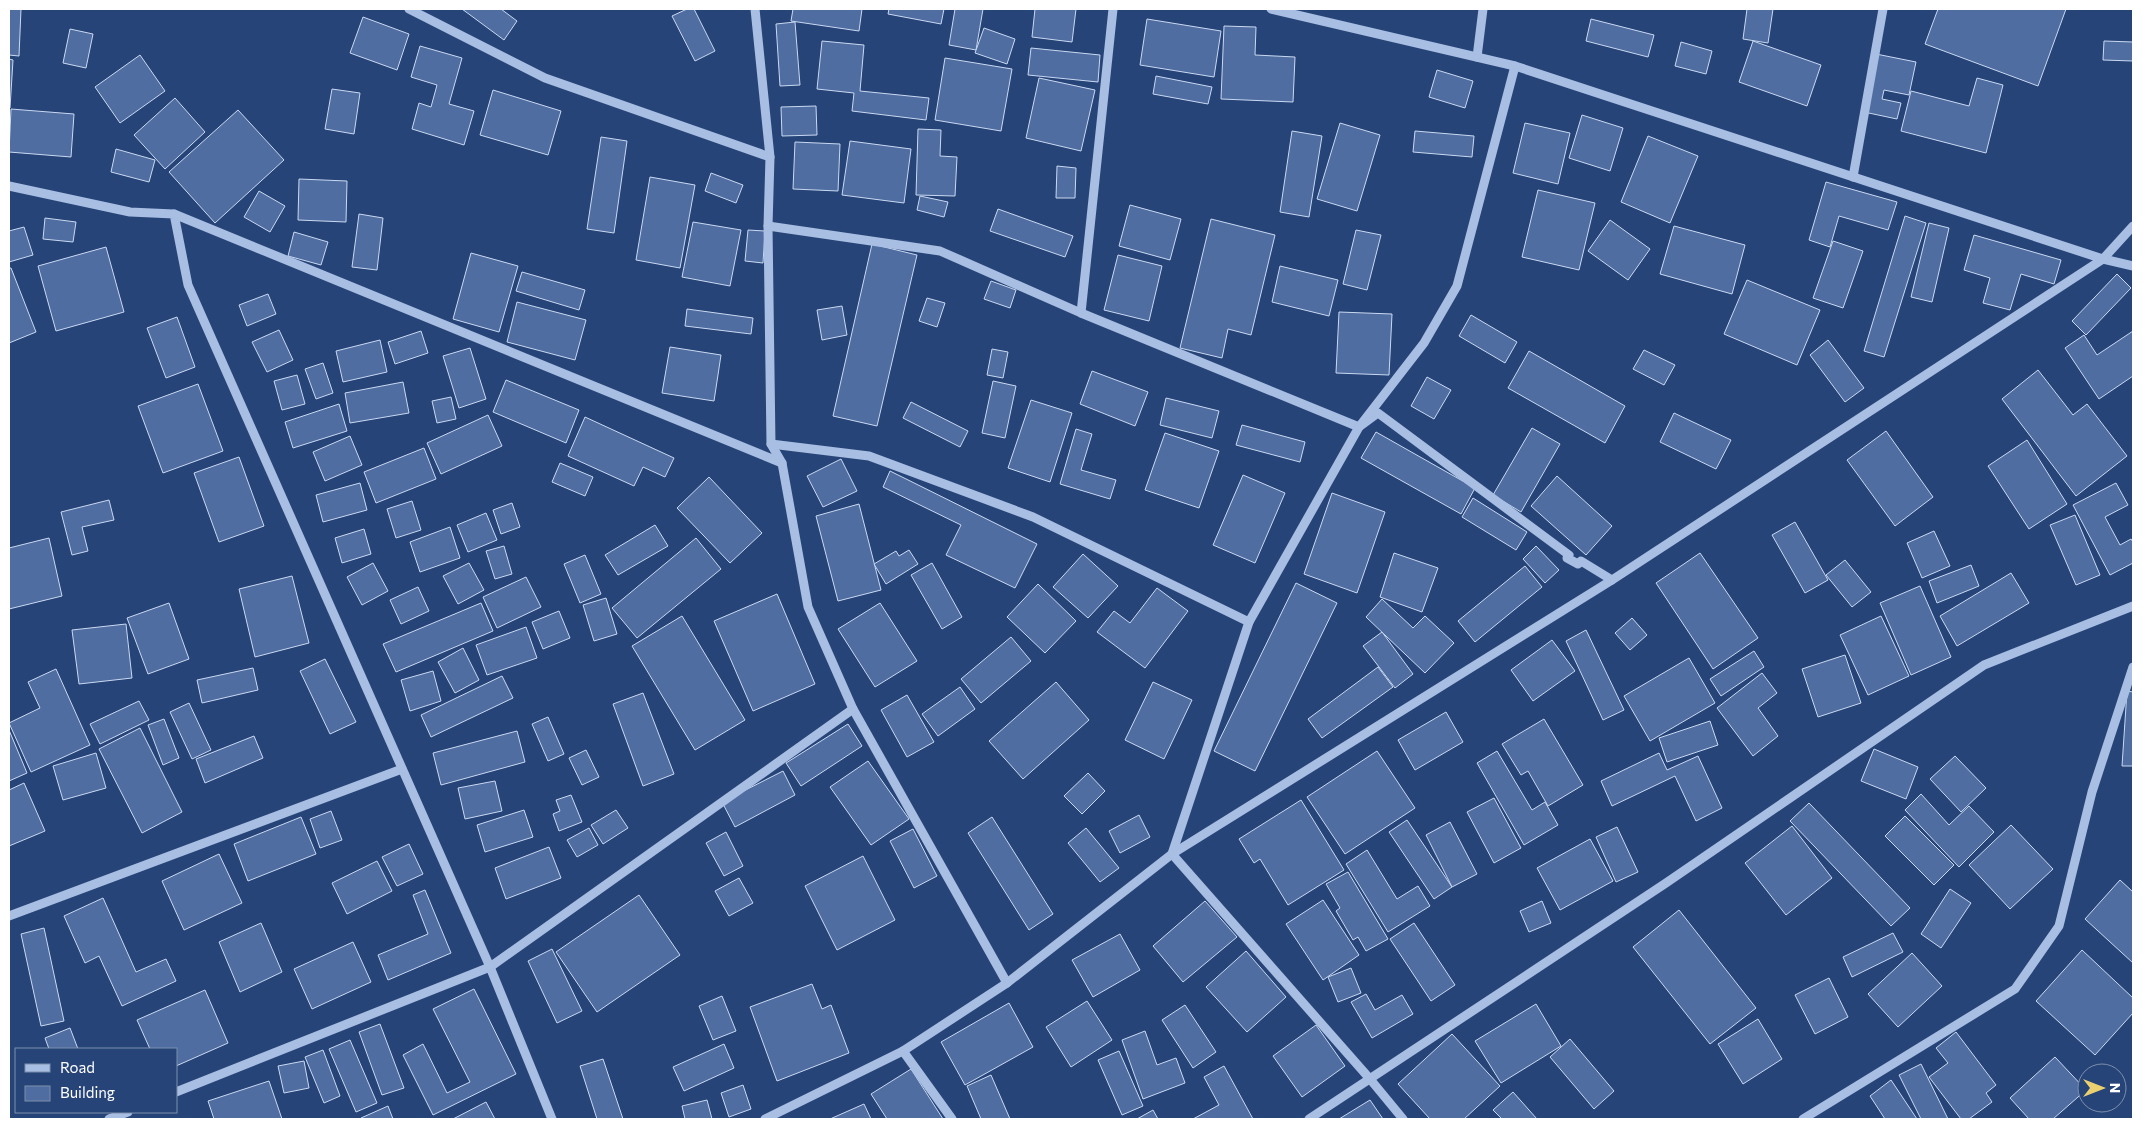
<svg xmlns="http://www.w3.org/2000/svg" width="2142" height="1128" font-family="Commissioner,sans-serif">
	<style>
		.building { fill: #4f6da0; stroke: #cad9f2 }
		.lines { fill: none; stroke-linecap: round; stroke-linejoin: round }
		.minor { stroke: #a8bee2; stroke-width: 9 }
	</style>
	<rect width="100%" height="100%" fill="#264477"/>
	<g class="building">
		<polygon points="9,9 21,9 19,56 9,55"/>
		<polygon points="462,9 501,9 517,21 504,40"/>
		<polygon points="687,9 694,9 715,51 695,61 672,16"/>
		<polygon points="793,9 862,9 859,31 791,21"/>
		<polygon points="889,9 944,9 941,24 888,14"/>
		<polygon points="955,9 983,9 976,50 949,45"/>
		<polygon points="1035,9 1076,9 1072,42 1032,37"/>
		<polygon points="1747,9 1773,9 1768,43 1743,39"/>
		<polygon points="1938,9 2066,9 2038,86 1925,44"/>
		<polygon points="363,17 409,34 397,70 350,53"/>
		<polygon points="1147,19 1221,31 1214,77 1140,65"/>
		<polygon points="1591,19 1654,35 1648,57 1586,41"/>
		<polygon points="795,22 800,85 780,86 776,24"/>
		<polygon points="1224,26 1256,27 1255,55 1295,57 1293,102 1221,99"/>
		<polygon points="984,28 1015,39 1007,64 975,53"/>
		<polygon points="70,29 93,34 86,68 63,63"/>
		<polygon points="822,41 864,45 860,91 929,98 926,120 852,111 854,93 817,89"/>
		<polygon points="1753,41 1821,65 1807,106 1739,82"/>
		<polygon points="2104,41 2133,42 2133,61 2103,60"/>
		<polygon points="1681,42 1712,51 1706,74 1675,66"/>
		<polygon points="420,46 462,58 449,104 474,111 464,145 412,129 419,103 431,107 437,85 411,77"/>
		<polygon points="1031,48 1100,55 1098,82 1028,75"/>
		<polygon points="1876,54 1916,62 1909,95 1884,90 1882,99 1901,103 1897,119 1864,112"/>
		<polygon points="140,55 165,91 120,123 95,87"/>
		<polygon points="945,58 1012,69 1001,131 935,120"/>
		<polygon points="9,59 13,60 10,108 9,108"/>
		<polygon points="1437,70 1473,81 1465,108 1429,97"/>
		<polygon points="1156,76 1212,87 1208,104 1153,94"/>
		<polygon points="1039,78 1095,90 1081,151 1026,138"/>
		<polygon points="1977,78 2003,85 1986,153 1901,131 1911,91 1969,106"/>
		<polygon points="332,89 360,93 354,134 325,129"/>
		<polygon points="493,90 561,111 548,155 480,135"/>
		<polygon points="175,98 205,132 165,169 134,135"/>
		<polygon points="816,106 817,135 782,136 781,107"/>
		<polygon points="11,109 74,114 71,157 9,152"/>
		<polygon points="238,110 284,160 215,223 169,172"/>
		<polygon points="1582,115 1623,128 1610,171 1569,158"/>
		<polygon points="1340,123 1380,135 1357,211 1317,199"/>
		<polygon points="1525,123 1570,133 1558,184 1513,173"/>
		<polygon points="918,129 941,130 940,156 957,157 955,196 916,195"/>
		<polygon points="1292,131 1322,136 1309,217 1280,212"/>
		<polygon points="1415,131 1474,136 1472,157 1413,152"/>
		<polygon points="1648,136 1698,156 1670,223 1621,202"/>
		<polygon points="601,137 627,141 614,233 587,229"/>
		<polygon points="850,141 911,149 904,203 842,195"/>
		<polygon points="795,142 840,144 838,191 793,189"/>
		<polygon points="116,149 155,160 149,182 111,172"/>
		<polygon points="1057,166 1076,168 1075,198 1056,198"/>
		<polygon points="711,173 743,185 736,203 705,191"/>
		<polygon points="650,177 695,185 680,268 636,260"/>
		<polygon points="299,179 347,181 346,222 298,220"/>
		<polygon points="1826,182 1897,202 1888,230 1839,216 1830,247 1809,240"/>
		<polygon points="1538,190 1595,203 1579,270 1522,257"/>
		<polygon points="259,191 285,206 270,232 244,217"/>
		<polygon points="920,196 948,202 944,217 917,210"/>
		<polygon points="1130,205 1181,219 1170,260 1119,246"/>
		<polygon points="998,209 1073,236 1065,257 990,231"/>
		<polygon points="359,214 383,218 377,270 352,267"/>
		<polygon points="1905,216 1926,223 1884,357 1864,351"/>
		<polygon points="45,218 76,222 73,242 43,239"/>
		<polygon points="1211,219 1275,235 1251,335 1228,329 1222,358 1180,348"/>
		<polygon points="1610,220 1650,249 1628,280 1588,251"/>
		<polygon points="693,222 741,230 730,286 682,277"/>
		<polygon points="1929,223 1949,228 1932,302 1911,297"/>
		<polygon points="1674,226 1745,245 1732,294 1660,274"/>
		<polygon points="24,227 33,255 9,262 9,231"/>
		<polygon points="748,230 765,231 763,263 745,261"/>
		<polygon points="1356,230 1381,235 1367,290 1343,284"/>
		<polygon points="294,232 328,242 321,265 288,256"/>
		<polygon points="1974,235 2061,260 2054,284 2021,274 2010,310 1983,303 1990,278 1964,270"/>
		<polygon points="1833,241 1863,251 1843,308 1813,298"/>
		<polygon points="872,244 917,255 877,426 833,416"/>
		<polygon points="106,247 124,312 56,331 38,266"/>
		<polygon points="471,253 518,266 499,332 453,319"/>
		<polygon points="1118,255 1162,266 1149,321 1104,310"/>
		<polygon points="1280,266 1338,280 1329,316 1272,302"/>
		<polygon points="9,268 11,268 36,332 9,343"/>
		<polygon points="522,272 585,290 579,310 516,291"/>
		<polygon points="2117,274 2131,288 2086,335 2072,321"/>
		<polygon points="1747,280 1820,310 1797,365 1724,334"/>
		<polygon points="991,281 1016,290 1010,308 984,299"/>
		<polygon points="268,294 276,314 247,326 239,305"/>
		<polygon points="927,298 945,303 937,327 919,321"/>
		<polygon points="517,302 586,320 575,360 507,342"/>
		<polygon points="842,306 847,335 822,340 817,310"/>
		<polygon points="687,309 753,318 751,334 685,326"/>
		<polygon points="1339,312 1392,314 1389,375 1336,373"/>
		<polygon points="1471,315 1517,342 1505,363 1459,336"/>
		<polygon points="177,317 195,367 166,378 147,328"/>
		<polygon points="279,330 293,360 267,372 252,342"/>
		<polygon points="421,331 428,353 395,364 388,342"/>
		<polygon points="2133,331 2133,376 2099,399 2065,348 2084,335 2097,355"/>
		<polygon points="380,340 387,372 343,382 336,351"/>
		<polygon points="1828,340 1864,388 1845,402 1810,355"/>
		<polygon points="670,347 721,355 714,401 662,393"/>
		<polygon points="470,348 486,399 459,408 443,356"/>
		<polygon points="992,349 1008,352 1003,378 987,375"/>
		<polygon points="1644,350 1675,365 1664,385 1633,369"/>
		<polygon points="1529,351 1625,406 1605,443 1508,388"/>
		<polygon points="323,363 333,393 316,399 305,369"/>
		<polygon points="2038,370 2073,415 2087,404 2127,456 2076,496 2002,399"/>
		<polygon points="1092,371 1148,392 1135,426 1080,404"/>
		<polygon points="297,375 305,404 282,410 274,381"/>
		<polygon points="1427,377 1451,390 1434,419 1411,406"/>
		<polygon points="506,380 579,410 566,443 493,412"/>
		<polygon points="993,381 1016,386 1005,438 982,433"/>
		<polygon points="403,382 409,413 350,423 345,393"/>
		<polygon points="198,384 223,451 163,473 138,406"/>
		<polygon points="451,397 456,419 437,423 432,401"/>
		<polygon points="1166,398 1219,411 1212,438 1160,425"/>
		<polygon points="1031,400 1072,413 1050,482 1008,468"/>
		<polygon points="911,402 968,431 960,447 903,418"/>
		<polygon points="339,404 347,431 293,448 285,422"/>
		<polygon points="1674,413 1731,440 1716,469 1660,442"/>
		<polygon points="488,415 502,446 441,474 427,443"/>
		<polygon points="585,417 674,458 665,477 643,467 634,486 568,456"/>
		<polygon points="1242,425 1305,442 1300,462 1236,445"/>
		<polygon points="1532,428 1560,444 1521,512 1493,495"/>
		<polygon points="1076,429 1092,434 1081,470 1116,480 1110,499 1060,484"/>
		<polygon points="1886,431 1933,497 1895,526 1847,460"/>
		<polygon points="1376,432 1475,488 1461,514 1361,458"/>
		<polygon points="1165,433 1219,451 1199,508 1145,490"/>
		<polygon points="350,436 362,465 325,481 313,452"/>
		<polygon points="2027,440 2067,504 2029,529 1988,466"/>
		<polygon points="424,448 436,479 376,503 364,472"/>
		<polygon points="239,457 264,526 219,542 194,473"/>
		<polygon points="841,459 857,491 823,507 807,476"/>
		<polygon points="560,463 593,477 585,496 552,482"/>
		<polygon points="890,471 1037,544 1015,588 946,555 961,525 883,487"/>
		<polygon points="1243,475 1285,493 1255,563 1213,545"/>
		<polygon points="1557,476 1612,526 1586,555 1531,506"/>
		<polygon points="709,477 762,533 730,563 677,508"/>
		<polygon points="360,483 367,510 323,522 316,495"/>
		<polygon points="2116,483 2128,505 2105,517 2120,545 2131,539 2133,542 2133,563 2110,575 2073,505"/>
		<polygon points="1332,493 1385,512 1357,593 1304,574"/>
		<polygon points="1473,498 1527,532 1516,550 1462,517"/>
		<polygon points="109,500 114,520 82,527 88,551 72,555 61,512"/>
		<polygon points="412,501 421,530 396,538 387,509"/>
		<polygon points="512,503 520,527 501,534 493,510"/>
		<polygon points="859,504 881,590 838,601 816,516"/>
		<polygon points="486,513 497,540 468,552 457,525"/>
		<polygon points="2075,515 2100,575 2076,585 2050,525"/>
		<polygon points="1795,522 1828,580 1805,593 1772,535"/>
		<polygon points="655,525 668,546 618,575 605,555"/>
		<polygon points="450,527 460,558 420,572 410,542"/>
		<polygon points="364,529 371,554 342,563 335,538"/>
		<polygon points="1934,531 1950,566 1922,578 1907,543"/>
		<polygon points="49,538 62,596 9,609 9,548"/>
		<polygon points="696,538 721,569 637,638 612,608"/>
		<polygon points="504,546 512,574 495,579 486,551"/>
		<polygon points="1536,546 1559,570 1545,583 1523,559"/>
		<polygon points="909,550 918,564 886,584 874,564 896,551 899,556"/>
		<polygon points="1394,553 1438,568 1422,612 1380,597"/>
		<polygon points="1700,553 1758,638 1713,669 1656,583"/>
		<polygon points="1083,554 1118,586 1088,618 1053,587"/>
		<polygon points="585,555 601,594 580,603 564,564"/>
		<polygon points="1845,560 1871,592 1852,607 1826,575"/>
		<polygon points="373,563 388,591 362,605 347,577"/>
		<polygon points="469,563 484,590 458,604 443,576"/>
		<polygon points="932,563 962,617 942,629 911,575"/>
		<polygon points="1971,565 1979,586 1937,603 1929,581"/>
		<polygon points="1525,566 1542,587 1475,642 1458,621"/>
		<polygon points="2011,573 2029,603 1957,646 1940,616"/>
		<polygon points="292,576 309,643 255,657 239,589"/>
		<polygon points="526,577 541,607 497,628 483,597"/>
		<polygon points="1296,583 1337,603 1255,771 1214,751"/>
		<polygon points="1038,584 1076,621 1045,653 1007,617"/>
		<polygon points="1920,586 1951,657 1911,675 1880,603"/>
		<polygon points="418,587 429,611 401,624 390,600"/>
		<polygon points="1157,588 1188,611 1145,668 1097,632 1114,611 1130,623"/>
		<polygon points="777,594 815,684 753,711 714,621"/>
		<polygon points="606,598 617,634 594,641 583,605"/>
		<polygon points="1382,599 1413,628 1425,616 1454,643 1425,673 1366,617"/>
		<polygon points="169,603 189,659 148,674 127,618"/>
		<polygon points="481,603 493,631 396,672 383,644"/>
		<polygon points="880,603 917,661 875,687 838,629"/>
		<polygon points="559,611 570,638 543,649 532,622"/>
		<polygon points="682,616 745,720 695,750 632,646"/>
		<polygon points="1881,616 1909,676 1868,695 1840,635"/>
		<polygon points="1632,618 1647,635 1630,650 1615,633"/>
		<polygon points="126,624 132,678 79,684 72,630"/>
		<polygon points="526,627 537,658 487,675 476,645"/>
		<polygon points="1586,630 1624,710 1603,720 1566,641"/>
		<polygon points="1382,632 1413,674 1395,688 1363,646"/>
		<polygon points="1011,637 1031,661 981,703 961,679"/>
		<polygon points="1552,640 1575,671 1533,701 1511,670"/>
		<polygon points="463,648 479,680 455,693 438,662"/>
		<polygon points="1754,651 1764,667 1721,696 1710,679"/>
		<polygon points="1845,655 1861,703 1818,717 1802,669"/>
		<polygon points="1689,658 1715,703 1650,741 1624,696"/>
		<polygon points="325,659 356,722 330,734 300,671"/>
		<polygon points="1378,667 1393,687 1322,738 1308,719"/>
		<polygon points="253,668 258,690 202,703 197,680"/>
		<polygon points="56,669 90,745 31,772 9,723 40,708 28,682"/>
		<polygon points="433,671 441,701 410,711 401,680"/>
		<polygon points="1762,673 1777,693 1758,708 1778,736 1753,756 1717,708"/>
		<polygon points="502,676 513,698 431,737 421,715"/>
		<polygon points="1056,682 1089,720 1023,779 989,741"/>
		<polygon points="1153,682 1192,700 1164,759 1125,740"/>
		<polygon points="960,687 975,709 938,736 922,714"/>
		<polygon points="2127,691 2133,692 2133,766 2122,766"/>
		<polygon points="643,693 674,774 643,786 613,704"/>
		<polygon points="907,695 934,742 907,757 881,710"/>
		<polygon points="139,701 149,720 100,744 90,724"/>
		<polygon points="189,703 211,750 192,759 170,712"/>
		<polygon points="1446,712 1463,742 1415,770 1398,740"/>
		<polygon points="548,717 564,754 548,761 532,724"/>
		<polygon points="164,719 179,758 163,765 148,725"/>
		<polygon points="1544,719 1583,785 1548,806 1528,771 1521,775 1502,744"/>
		<polygon points="1710,721 1718,745 1667,762 1659,738"/>
		<polygon points="848,724 862,746 801,786 786,763"/>
		<polygon points="140,728 182,812 142,833 99,749"/>
		<polygon points="9,730 27,773 9,781"/>
		<polygon points="517,731 525,762 441,785 433,753"/>
		<polygon points="254,736 263,758 205,783 196,759"/>
		<polygon points="1874,749 1918,767 1906,799 1861,781"/>
		<polygon points="586,750 599,777 582,785 569,758"/>
		<polygon points="1377,751 1415,808 1345,854 1307,797"/>
		<polygon points="1497,751 1532,810 1545,802 1558,825 1524,845 1477,763"/>
		<polygon points="96,753 106,788 63,800 53,766"/>
		<polygon points="1659,753 1667,770 1698,756 1722,808 1696,821 1675,776 1612,806 1601,781"/>
		<polygon points="1955,756 1986,788 1961,812 1930,779"/>
		<polygon points="868,761 909,819 871,845 830,787"/>
		<polygon points="783,771 795,795 735,827 722,802"/>
		<polygon points="1088,773 1105,791 1082,814 1064,796"/>
		<polygon points="495,781 502,811 465,819 458,788"/>
		<polygon points="24,783 45,831 9,846 9,790"/>
		<polygon points="1921,794 1949,825 1969,806 1994,832 1959,867 1905,810"/>
		<polygon points="571,795 582,822 559,831 553,814 560,811 556,800"/>
		<polygon points="1494,798 1521,848 1494,863 1467,812"/>
		<polygon points="1301,800 1344,870 1288,905 1260,859 1254,863 1239,839"/>
		<polygon points="1809,803 1910,908 1891,926 1790,821"/>
		<polygon points="524,810 533,837 485,852 477,825"/>
		<polygon points="616,810 628,828 603,844 591,825"/>
		<polygon points="331,811 342,840 320,848 310,819"/>
		<polygon points="1139,815 1150,837 1120,853 1109,831"/>
		<polygon points="1905,816 1954,865 1934,885 1885,836"/>
		<polygon points="301,817 316,854 248,881 234,844"/>
		<polygon points="992,817 1053,914 1029,930 968,833"/>
		<polygon points="1407,820 1452,887 1434,899 1389,832"/>
		<polygon points="1450,822 1477,874 1452,887 1426,835"/>
		<polygon points="2011,825 2053,869 2010,909 1969,865"/>
		<polygon points="1792,826 1832,878 1786,915 1745,863"/>
		<polygon points="1617,827 1638,872 1616,882 1596,837"/>
		<polygon points="589,828 598,845 577,857 567,840"/>
		<polygon points="1086,828 1119,868 1100,882 1068,843"/>
		<polygon points="913,829 937,876 914,888 890,841"/>
		<polygon points="726,832 743,866 724,876 706,843"/>
		<polygon points="1590,839 1613,881 1560,910 1537,868"/>
		<polygon points="409,844 423,874 397,886 382,857"/>
		<polygon points="549,847 561,878 506,899 495,868"/>
		<polygon points="1367,850 1397,899 1418,886 1430,906 1388,932 1346,864"/>
		<polygon points="219,854 242,903 184,930 162,881"/>
		<polygon points="863,856 895,920 837,950 805,886"/>
		<polygon points="377,861 392,891 347,914 332,883"/>
		<polygon points="1348,872 1388,939 1366,951 1358,937 1353,940 1336,911 1340,908 1326,884"/>
		<polygon points="739,878 753,903 729,916 715,891"/>
		<polygon points="2120,880 2133,892 2133,963 2085,919"/>
		<polygon points="1950,889 1971,903 1941,948 1921,934"/>
		<polygon points="425,890 451,953 388,980 378,955 428,934 413,895"/>
		<polygon points="639,895 680,955 597,1012 556,952"/>
		<polygon points="103,898 136,972 166,959 176,981 122,1006 99,956 85,963 64,916"/>
		<polygon points="1323,900 1359,955 1323,980 1286,924"/>
		<polygon points="1205,901 1237,937 1183,982 1153,946"/>
		<polygon points="1542,901 1551,923 1529,932 1520,911"/>
		<polygon points="1679,910 1756,1008 1710,1044 1633,947"/>
		<polygon points="261,923 282,972 240,992 219,942"/>
		<polygon points="1414,923 1455,985 1431,1001 1390,939"/>
		<polygon points="44,928 64,1021 41,1026 21,934"/>
		<polygon points="1893,933 1903,952 1852,977 1843,957"/>
		<polygon points="1120,934 1140,970 1093,997 1072,960"/>
		<polygon points="353,942 371,982 312,1009 294,969"/>
		<polygon points="552,949 582,1011 557,1023 528,961"/>
		<polygon points="2082,950 2133,998 2133,1013 2095,1055 2036,1001"/>
		<polygon points="1246,951 1286,997 1247,1032 1206,987"/>
		<polygon points="1912,953 1942,986 1898,1027 1868,994"/>
		<polygon points="1351,968 1361,993 1338,1002 1328,977"/>
		<polygon points="1829,978 1848,1017 1815,1034 1795,995"/>
		<polygon points="812,984 822,1009 831,1005 849,1053 777,1081 750,1007"/>
		<polygon points="474,989 516,1074 433,1115 403,1055 423,1044 447,1093 470,1082 433,1009"/>
		<polygon points="205,990 228,1043 176,1066 176,1049 150,1049 137,1020"/>
		<polygon points="1366,994 1375,1010 1402,995 1413,1014 1372,1038 1351,1002"/>
		<polygon points="722,996 736,1031 713,1040 699,1006"/>
		<polygon points="1087,1001 1112,1040 1071,1067 1046,1027"/>
		<polygon points="1009,1003 1033,1047 965,1085 941,1042"/>
		<polygon points="1536,1004 1561,1046 1501,1083 1475,1041"/>
		<polygon points="1185,1005 1216,1052 1193,1068 1162,1020"/>
		<polygon points="1758,1019 1782,1059 1743,1084 1718,1044"/>
		<polygon points="380,1024 404,1088 382,1095 359,1032"/>
		<polygon points="1316,1025 1345,1066 1302,1097 1273,1056"/>
		<polygon points="70,1028 78,1049 49,1049 45,1038"/>
		<polygon points="1145,1031 1157,1065 1176,1058 1185,1083 1143,1099 1122,1040"/>
		<polygon points="1956,1032 1996,1085 1986,1093 1992,1102 1969,1119 1961,1119 1929,1077 1948,1063 1936,1048"/>
		<polygon points="1452,1034 1500,1086 1464,1119 1430,1119 1398,1084"/>
		<polygon points="1570,1039 1614,1091 1594,1109 1550,1057"/>
		<polygon points="350,1040 377,1103 356,1112 329,1049"/>
		<polygon points="724,1044 734,1068 684,1091 673,1067"/>
		<polygon points="323,1050 340,1096 324,1103 305,1057"/>
		<polygon points="1119,1051 1143,1106 1122,1115 1098,1060"/>
		<polygon points="2055,1057 2086,1090 2053,1119 2029,1119 2010,1098"/>
		<polygon points="603,1059 623,1119 597,1119 580,1066"/>
		<polygon points="304,1061 309,1088 284,1093 278,1066"/>
		<polygon points="1921,1064 1948,1119 1921,1119 1899,1075"/>
		<polygon points="1224,1066 1253,1119 1193,1119 1219,1105 1204,1077"/>
		<polygon points="911,1069 943,1119 887,1119 871,1094"/>
		<polygon points="991,1075 1010,1119 981,1119 967,1086"/>
		<polygon points="1891,1080 1917,1119 1885,1119 1870,1096"/>
		<polygon points="269,1081 282,1119 214,1119 208,1101"/>
		<polygon points="743,1085 751,1109 729,1117 721,1093"/>
		<polygon points="1513,1092 1537,1119 1502,1119 1493,1110"/>
		<polygon points="707,1100 712,1119 685,1119 682,1106"/>
		<polygon points="1370,1100 1383,1119 1339,1119"/>
		<polygon points="486,1102 495,1119 453,1119"/>
		<polygon points="864,1104 871,1119 830,1119"/>
		<polygon points="388,1106 393,1119 362,1119 361,1118"/>
		<polygon points="1153,1110 1158,1119 1137,1119"/>
	</g>
	<g class="lines">
		<g class="minor">
			<polyline points="409,9 545,78 770,157"/>
			<polyline points="755,9 770,157 768,226 771,444 782,463 808,607 853,709 1007,983"/>
			<polyline points="1271,9 1515,66 2103,259 2133,266"/>
			<polyline points="1477,57 1483,9"/>
			<polyline points="1853,177 1883,9"/>
			<polyline points="9,186 130,212 174,214 188,285 490,967 552,1119"/>
			<polyline points="174,214 782,463"/>
			<polyline points="768,226 940,251 1081,313 1359,427 1378,413 1569,555 1567,558 1578,564 1581,561 1612,580"/>
			<polyline points="1081,313 1113,9"/>
			<polyline points="771,444 869,456 1033,517 1249,622"/>
			<polyline points="9,916 402,769"/>
			<polyline points="903,1051 952,1119"/>
			<polyline points="176,1092 490,967 853,709"/>
			<polyline points="109,1119 128,1112"/>
			<polyline points="765,1119 903,1051 1007,983 1172,854 1612,580 2103,259 2133,226"/>
			<polyline points="1309,1119 1666,883 1984,665 2133,606"/>
			<polyline points="1403,1119 1370,1079 1172,854 1249,622 1359,427 1424,343 1457,286 1515,66"/>
			<polyline points="1803,1119 2015,989 2059,926 2092,792 2133,667"/>
		</g>
	</g>
	<rect width="2142" height="1128" fill="none" stroke="#ffffff" stroke-width="20"/>
	<rect x="15" y="1048" width="162" height="65" fill="#264477" stroke="#7d8fad"/>
	<rect x="25" y="1064" width="25" height="8" fill="#a8bee2" stroke="#7d8fad"/>
	<text x="60" y="1073" font-size="15" fill="#ffffff">Road</text>
	<rect x="25" y="1086" width="25" height="15" fill="#4f6da0" stroke="#7d8fad"/>
	<text x="60" y="1098" font-size="15" fill="#ffffff">Building</text>
	<g transform="translate(2102 1088) rotate(90)"><circle r="24" fill="#264477" stroke="#7d8fad"/>
	<path d="M0-4L9 19L0 12L-9 19Z" fill="#ead06e"/>
	<text y="-8" font-size="14" font-weight="bold" text-anchor="middle" fill="#ffffff">N</text>
	</g>
</svg>
